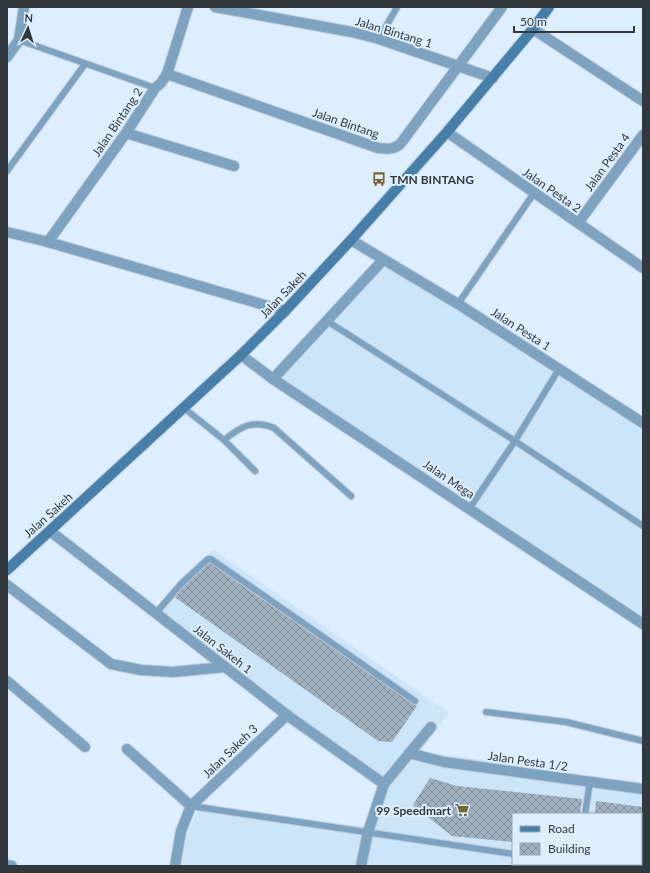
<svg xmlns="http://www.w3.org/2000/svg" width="650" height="873" font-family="Lato,sans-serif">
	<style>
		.built { fill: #cce5f9; fill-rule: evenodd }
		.building { fill: url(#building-cross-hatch) }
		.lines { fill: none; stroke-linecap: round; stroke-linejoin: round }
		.lane-casing { stroke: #bbcad8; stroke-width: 8 }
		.street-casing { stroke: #bbcad8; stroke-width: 12 }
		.secondary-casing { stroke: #bbcad8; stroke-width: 12 }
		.lane { stroke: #7ea3c1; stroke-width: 6 }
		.street { stroke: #7ea3c1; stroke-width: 10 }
		.secondary { stroke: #457faa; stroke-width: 10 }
		.labels { text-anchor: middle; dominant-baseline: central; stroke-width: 4; stroke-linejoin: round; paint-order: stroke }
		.street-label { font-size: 12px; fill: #31383e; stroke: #ddeffe }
		.poi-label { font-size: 12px; font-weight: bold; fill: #31383e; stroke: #ddeffe; text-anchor: start }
	</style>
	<defs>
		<pattern id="building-cross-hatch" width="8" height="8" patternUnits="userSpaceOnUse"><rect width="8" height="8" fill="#9fb1bf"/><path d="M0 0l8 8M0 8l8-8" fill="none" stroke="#82919d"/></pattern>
	</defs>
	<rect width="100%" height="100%" fill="#ddeffe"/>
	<g class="built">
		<polygon points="383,252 471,305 643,417 643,631 265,380"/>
		<path d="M214 550 449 713 421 751 643 784V866H181L187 834 201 804 363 827 377 785 288 724 150 615 178 583 205 557ZM513 814H641V864H513Z"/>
	</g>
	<g class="building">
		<polygon points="208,561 417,706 392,742 378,741 173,596"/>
		<polygon points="430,778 457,786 582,799 580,814 513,814 513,842 452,836 413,805"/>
		<polygon points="596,801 643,807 643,856 641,856 641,814 595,814"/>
	</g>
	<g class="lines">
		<defs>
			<g id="lane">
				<polyline points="379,39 397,7"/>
				<polyline points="19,40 155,88"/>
				<polyline points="7,171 85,64"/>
				<polyline points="458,304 534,193"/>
				<polyline points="327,321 515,441 643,526"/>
				<polyline points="184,408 224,440 255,471"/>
				<path d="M224 440C240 427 253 419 274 428L351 496"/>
				<polyline points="469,509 515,441 559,369"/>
				<polyline points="156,613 181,584 208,559 211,559 415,701"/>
				<polyline points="486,712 566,722 643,741"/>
				<polyline points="191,806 513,854"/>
				<polyline points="585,814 590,782"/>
				<polyline points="578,864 595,866"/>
			</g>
			<g id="street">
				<polyline points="215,7 352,32 379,39 493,78"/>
				<polyline points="533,29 643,101"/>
				<polyline points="7,57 19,40 24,7"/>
				<path d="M167 74 378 148C388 149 394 150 401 143L502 7"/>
				<polyline points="447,132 643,268"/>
				<polyline points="126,133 234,166"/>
				<polyline points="578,223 643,135"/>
				<polyline points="7,232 48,242 285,311"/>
				<polyline points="351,240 458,304 643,423"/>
				<polyline points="48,242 126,133 155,88 161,83 167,74 188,7"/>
				<polyline points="241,355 273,379 643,624"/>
				<polyline points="273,379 383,260"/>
				<polyline points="50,531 287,715 384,784"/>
				<polyline points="7,585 111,664 141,670 173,672 225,667"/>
				<polyline points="7,681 85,747"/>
				<polyline points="127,749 191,806"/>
				<polyline points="409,753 444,762 643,789"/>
				<polyline points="7,865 12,866"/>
				<polyline points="175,866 181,831 191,806 287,715"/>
				<polyline points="361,866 368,832 384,784 431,727"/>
			</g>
			<polyline id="secondary" points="7,570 241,355 285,311 351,240 447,132 533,29 549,7"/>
		</defs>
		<use href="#lane" class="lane-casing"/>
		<use href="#street" class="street-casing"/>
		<use href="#secondary" class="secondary-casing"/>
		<use href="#lane" class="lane"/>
		<use href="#street" class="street"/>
		<use href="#secondary" class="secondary"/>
	</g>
	<defs>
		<symbol id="bus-bare" viewBox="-9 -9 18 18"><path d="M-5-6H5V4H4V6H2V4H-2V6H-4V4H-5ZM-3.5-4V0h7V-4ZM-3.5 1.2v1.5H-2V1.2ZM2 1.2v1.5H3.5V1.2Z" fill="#756533" stroke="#ddeffe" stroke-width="2.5" paint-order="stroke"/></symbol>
		<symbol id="supermarket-bare" viewBox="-9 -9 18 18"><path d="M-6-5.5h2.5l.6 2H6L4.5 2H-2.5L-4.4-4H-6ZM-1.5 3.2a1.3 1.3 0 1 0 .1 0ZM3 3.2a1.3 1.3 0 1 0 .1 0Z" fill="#756533" stroke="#ddeffe" stroke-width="2.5" paint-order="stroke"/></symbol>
	</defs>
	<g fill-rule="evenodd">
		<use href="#bus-bare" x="369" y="169" width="20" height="20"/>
		<use href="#supermarket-bare" x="452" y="800" width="20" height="20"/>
	</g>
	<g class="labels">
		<g class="street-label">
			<text transform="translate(394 32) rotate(17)">Jalan Bintang 1</text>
			<text transform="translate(117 122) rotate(-56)">Jalan Bintang 2</text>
			<text transform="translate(346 123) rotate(19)">Jalan Bintang</text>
			<text transform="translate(607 162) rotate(-54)">Jalan Pesta 4</text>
			<text transform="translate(552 190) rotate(35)">Jalan Pesta 2</text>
			<text transform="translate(283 294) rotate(-46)">Jalan Sakeh</text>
			<text transform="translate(521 329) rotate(33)">Jalan Pesta 1</text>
			<text transform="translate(449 479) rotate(34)">Jalan Mega</text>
			<text transform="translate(48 515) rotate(-42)">Jalan Sakeh</text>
			<text transform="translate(223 649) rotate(38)">Jalan Sakeh 1</text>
			<text transform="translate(230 751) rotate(-44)">Jalan Sakeh 3</text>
			<text transform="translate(528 761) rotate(8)">Jalan Pesta 1/2</text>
		</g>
		<g class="poi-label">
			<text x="390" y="179">TMN BINTANG</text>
			<text x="451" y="810" text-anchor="end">99 Speedmart</text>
		</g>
	</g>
	<rect width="650" height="873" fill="none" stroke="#31383e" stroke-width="16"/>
	<rect x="512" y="813" width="130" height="52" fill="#ddeffe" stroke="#98a6b1"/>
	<rect x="520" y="826" width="20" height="6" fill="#457faa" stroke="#98a6b1"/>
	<text x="548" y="833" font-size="12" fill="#31383e">Road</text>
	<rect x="520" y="843" width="20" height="12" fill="url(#building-cross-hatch)" stroke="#98a6b1"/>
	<text x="548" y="853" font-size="12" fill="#31383e">Building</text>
	<g transform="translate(28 28) rotate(4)" stroke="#ddeffe" stroke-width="3" paint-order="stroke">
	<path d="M0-3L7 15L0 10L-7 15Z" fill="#31383e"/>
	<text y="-6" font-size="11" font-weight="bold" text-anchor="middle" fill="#31383e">N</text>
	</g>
	<path d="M514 26v6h120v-6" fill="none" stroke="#31383e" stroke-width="2"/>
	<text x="520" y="26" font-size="12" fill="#31383e" stroke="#ddeffe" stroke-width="3" paint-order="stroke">50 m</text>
</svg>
